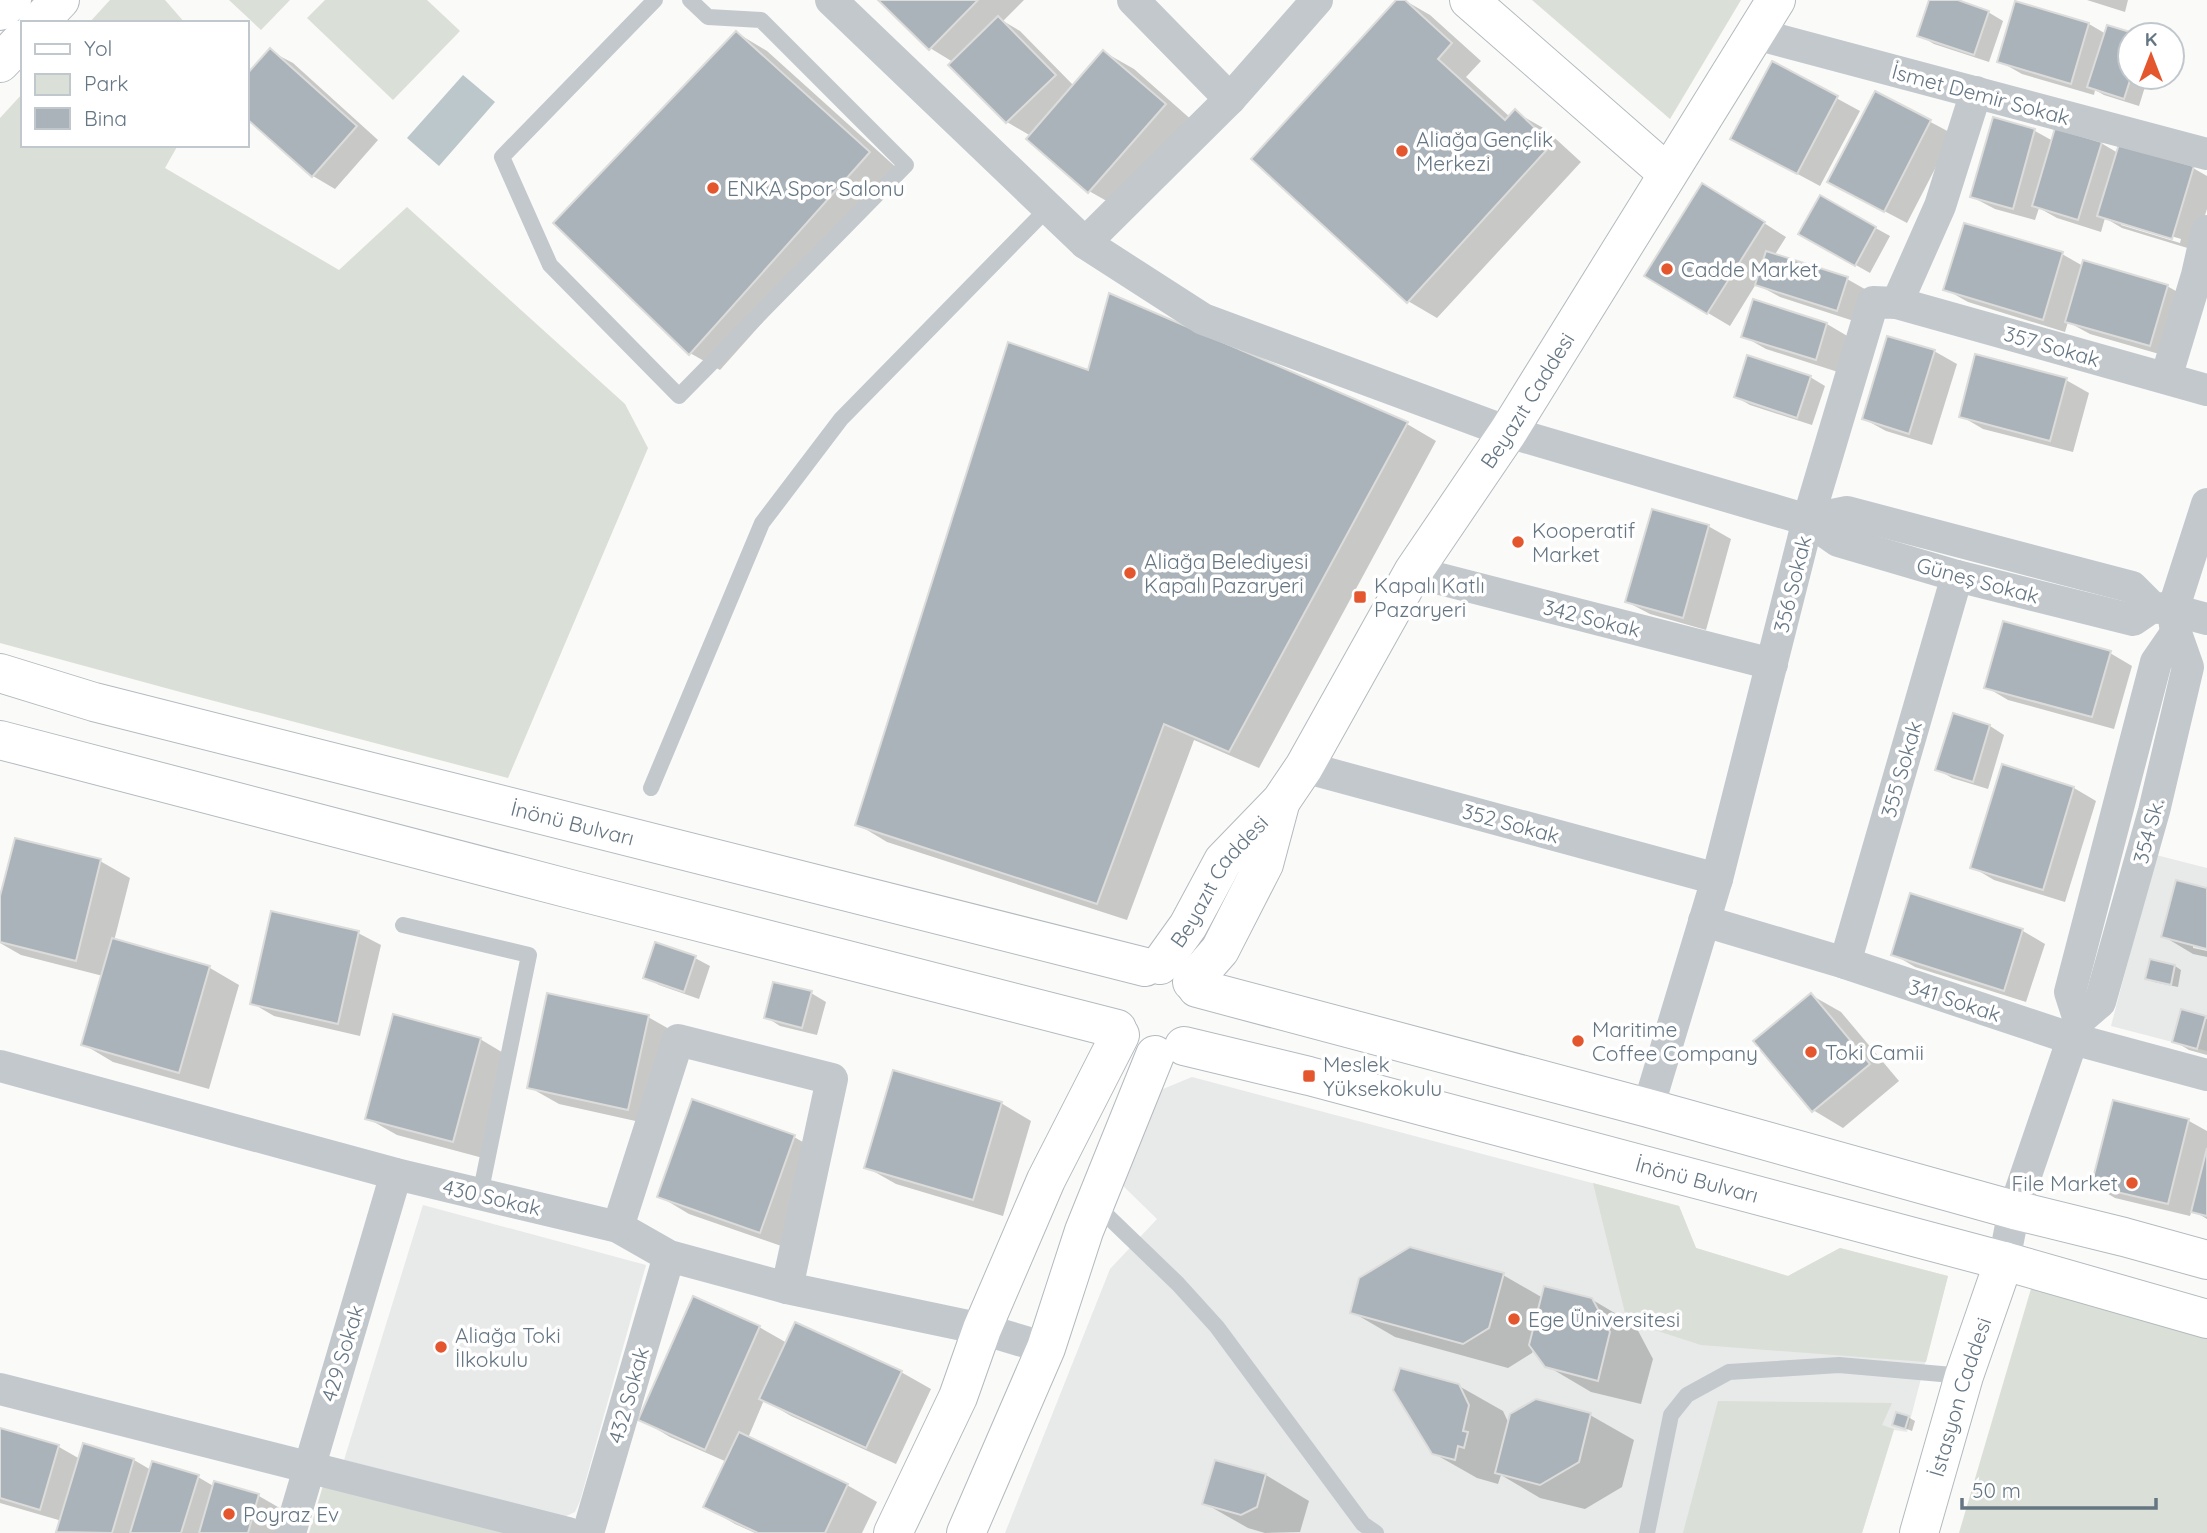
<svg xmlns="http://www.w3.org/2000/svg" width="2207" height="1533" font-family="Quicksand,sans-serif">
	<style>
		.built { fill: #e8e9e9 }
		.green { fill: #dadfd7 }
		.water { fill: #bbc7cb }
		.shadow { fill: #0003; fill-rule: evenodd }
		.building { fill: #aab3b9; stroke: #dcdcda; stroke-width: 2 }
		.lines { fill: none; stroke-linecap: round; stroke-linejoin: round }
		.secondary-casing { stroke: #b3babf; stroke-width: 40 }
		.lane { stroke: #c3c8cc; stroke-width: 16 }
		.street { stroke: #c3c8cc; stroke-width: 32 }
		.secondary { stroke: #fff; stroke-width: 38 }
		.poi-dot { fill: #e4572e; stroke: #fff; stroke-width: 2.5 }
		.labels { text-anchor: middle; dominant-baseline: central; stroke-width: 7; stroke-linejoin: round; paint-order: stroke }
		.street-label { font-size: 21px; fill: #657683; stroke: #fff }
		.poi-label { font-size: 21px; fill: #657683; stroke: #fff; text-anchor: start }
	</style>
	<rect width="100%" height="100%" fill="#fafaf8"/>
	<g class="built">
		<polygon points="2156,855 2207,868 2207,1051 2111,1026"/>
		<polygon points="1192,1077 1679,1206 1696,1248 1788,1276 1840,1248 1948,1276 1907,1432 1894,1430 1862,1533 1005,1533 1110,1269 1157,1219 1117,1180 1146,1096"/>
		<polygon points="423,1205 646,1265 580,1501 575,1512 564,1517 344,1460"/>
	</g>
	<g class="green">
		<polygon points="110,0 165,0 185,23 89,23"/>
		<polygon points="229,0 290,0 261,30"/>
		<polygon points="325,0 427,0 460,31 393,100 307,18"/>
		<polygon points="1532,0 1741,0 1670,119"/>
		<polygon points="23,93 23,145 178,145 165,168 339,270 407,207 625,404 648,448 508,778 184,693 0,643 0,118"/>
		<polygon points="1593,1183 1679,1206 1696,1248 1788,1276 1840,1248 1948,1276 1926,1362 1701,1345 1627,1321"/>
		<polygon points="2033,1282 2207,1335 2207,1533 1959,1533"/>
		<polygon points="1718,1401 1892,1403 1882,1425 1894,1429 1862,1533 1683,1533"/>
		<polygon points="324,1482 511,1533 309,1533"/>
	</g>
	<polygon class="water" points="463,75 495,102 439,166 407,138"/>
	<g class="shadow">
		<polygon points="881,0 1024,0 1003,21 1020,31 1074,86 1104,52 1134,69 1194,122 1119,208 1089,191 1031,136 1007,122 950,65 953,62 930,48"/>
		<polygon points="1398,0 1404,0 1430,15 1481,61 1466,77 1510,117 1515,112 1545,129 1581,162 1437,318 1408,301"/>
		<polygon points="1931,0 1952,0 1988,12 2003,21 1989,62 1934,44 1919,35"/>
		<polygon points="2087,0 2128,0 2125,12"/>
		<polygon points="2089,24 2106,34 2134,35 2130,35 2130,77 2148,77 2139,106 2104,95 2095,90 2094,95 2022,74 1999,61"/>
		<polygon points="737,33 767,51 899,170 720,370 690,353"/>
		<polygon points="270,51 293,63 378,140 335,189 313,176 247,117 247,76"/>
		<polygon points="1772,63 1860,111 1820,186 1755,151"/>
		<polygon points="1876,93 1953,134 1907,223 1852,194"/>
		<path d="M1994 119 2035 131 2053 141 2101 143 2118 153 2121 146 2193 168 2207 176V209L2194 250 2122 228 2105 218 2101 232 2057 218 2039 208 2035 220 1995 209 1972 197ZM2121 221 2181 239 2180 243 2121 225Z"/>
		<polygon points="1725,198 1786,237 1774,256 1847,279 1870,292 1860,323 1780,297 1756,284 1730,326 1708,313"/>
		<polygon points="1821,198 1890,236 1870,273 1801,234"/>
		<polygon points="2062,254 2083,266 2167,286 2190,299 2173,358 2090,334 2068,322 2065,332 1968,302 1945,289"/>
		<polygon points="1754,301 1827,324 1849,337 1838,372 1766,349 1743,336"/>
		<polygon points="1934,351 1957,364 1932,445 1886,431 1864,419"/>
		<polygon points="1089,372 1407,424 1436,441 1259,768 1194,740 1127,920 887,842 857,824"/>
		<polygon points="1810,377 1825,386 1812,425 1750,405 1736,397"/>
		<polygon points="2066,380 2089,393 2073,452 1983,429 1961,416"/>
		<polygon points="1708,526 1731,539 1706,630 1650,614 1627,602"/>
		<polygon points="2110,653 2132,666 2114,729 2008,700 1986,687"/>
		<polygon points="1954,715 1990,726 2004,735 1988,789 1952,778 1937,769"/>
		<polygon points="2003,766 2074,788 2096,801 2065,902 1994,880 1972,867"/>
		<polygon points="100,861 130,878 114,941 210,968 239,985 209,1089 113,1062 83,1044 103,976 21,955 0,943 0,903"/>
		<polygon points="2207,890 2207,948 2193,944 2193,948 2207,951 2207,957 2193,954 2163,936"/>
		<polygon points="1911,895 2023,931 2045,944 2026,1002 1915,967 1893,954"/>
		<polygon points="358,933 381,945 360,1036 274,1016 252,1003"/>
		<polygon points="695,958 710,966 699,999 659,985 645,977"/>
		<polygon points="2175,966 2181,970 2178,987 2154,982 2147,979"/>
		<polygon points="811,993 826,1002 817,1035 780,1026 766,1017"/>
		<polygon points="1811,995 1841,1012 1899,1081 1843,1128 1813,1110"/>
		<polygon points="2183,1011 2207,1019 2207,1055 2189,1050 2174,1041"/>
		<polygon points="648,1017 678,1034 658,1126 559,1104 529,1087"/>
		<polygon points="480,1039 510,1057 483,1158 397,1135 367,1118"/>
		<polygon points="2114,1102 2189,1121 2207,1131 2207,1219 2192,1210 2190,1216 2115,1198 2093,1185"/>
		<polygon points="1001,1103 1031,1121 1003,1216 896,1184 866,1167"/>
		<polygon points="794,1137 824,1154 790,1249 689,1214 659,1196"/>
		<polygon points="1503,1275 1543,1298 1591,1299 1635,1325 1653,1359 1641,1404 1591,1392 1547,1366 1534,1348 1532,1353 1508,1368 1395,1337 1352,1312"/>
		<polygon points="759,1327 787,1343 901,1372 931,1389 896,1464 791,1416 764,1400 748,1438 847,1485 877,1502 862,1533 755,1533 735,1524 706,1507 727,1462 670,1437 640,1419"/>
		<polygon points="1459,1386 1503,1411 1509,1424 1590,1415 1634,1440 1622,1487 1585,1509 1540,1498 1501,1475 1498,1484 1477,1478 1433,1453"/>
		<polygon points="1908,1417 1915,1421 1912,1431 1894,1424"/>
		<polygon points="0,1430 59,1447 80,1459 84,1445 134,1460 151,1470 198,1477 215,1487 216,1483 259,1496 302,1521 299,1533 62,1533 59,1531 62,1521 0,1503"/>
		<polygon points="1216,1462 1266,1475 1309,1501 1300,1532 1265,1533 1248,1528 1204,1503"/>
	</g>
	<g class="building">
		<polygon points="878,0 978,0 929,50"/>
		<polygon points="1396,0 1405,0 1452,43 1438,59 1505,120 1515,109 1552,144 1407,303 1251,159"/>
		<polygon points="1929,0 1958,0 1989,11 1974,55 1917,36"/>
		<polygon points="2015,1 2089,23 2071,84 1997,62"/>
		<polygon points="998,16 1056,75 1006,123 948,65"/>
		<polygon points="2107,25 2140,35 2130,35 2131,77 2124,99 2087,87"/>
		<polygon points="736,31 870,152 689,355 553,223"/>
		<polygon points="270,48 357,126 312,177 247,119 247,74"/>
		<polygon points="1103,50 1166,104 1088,193 1026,139"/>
		<polygon points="1772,61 1838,96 1797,174 1730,139"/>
		<polygon points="1875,91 1931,120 1884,212 1827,182"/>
		<polygon points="1993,117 2035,129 2013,209 1970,197"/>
		<polygon points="2055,128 2102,142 2078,220 2032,206"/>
		<polygon points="2119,144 2194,166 2172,239 2097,216"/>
		<polygon points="1702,183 1765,222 1707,314 1644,276"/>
		<polygon points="1820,195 1876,227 1855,266 1798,234"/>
		<polygon points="1964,223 2063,252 2043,320 1943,290"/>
		<polygon points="1766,251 1848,277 1837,311 1755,285"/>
		<polygon points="2083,260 2168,285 2150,346 2065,322"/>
		<polygon points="1109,293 1408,422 1229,752 1164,724 1097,904 855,825 1008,342 1088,370"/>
		<polygon points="1753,299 1827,323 1816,360 1741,337"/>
		<polygon points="1887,336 1935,350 1909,434 1862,419"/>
		<polygon points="1975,354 2067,378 2050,441 1959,417"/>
		<polygon points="1747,355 1811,376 1797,418 1734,397"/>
		<polygon points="1652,509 1709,525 1683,618 1625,602"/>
		<polygon points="2003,621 2111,651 2092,717 1984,688"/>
		<polygon points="1953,713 1990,725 1973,782 1935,770"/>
		<polygon points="2002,764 2074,787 2043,890 1970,868"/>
		<polygon points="15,838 101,859 76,961 0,942 0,896"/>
		<polygon points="2176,880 2207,888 2207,949 2161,937"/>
		<polygon points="1910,893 2023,929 2004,991 1891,955"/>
		<polygon points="271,911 359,931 338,1024 250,1004"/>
		<polygon points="112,938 210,966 179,1073 81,1045"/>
		<polygon points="655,942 696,956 684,992 643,978"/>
		<polygon points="2150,959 2175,965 2171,985 2145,979"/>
		<polygon points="773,982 812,991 802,1028 764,1018"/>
		<polygon points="547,993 649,1015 628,1110 527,1088"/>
		<polygon points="1811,993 1870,1064 1812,1112 1753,1041"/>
		<polygon points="2181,1009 2206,1016 2197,1049 2172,1042"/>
		<polygon points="393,1014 481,1038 453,1142 365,1119"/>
		<polygon points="893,1070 1002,1102 973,1200 864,1168"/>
		<polygon points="692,1099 795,1135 760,1233 657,1197"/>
		<polygon points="2113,1100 2189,1119 2168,1204 2091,1186"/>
		<polygon points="2207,1148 2207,1216 2191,1212"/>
		<polygon points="1410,1247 1504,1273 1489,1328 1463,1344 1350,1313 1359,1278"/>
		<polygon points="1544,1286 1592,1298 1610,1332 1598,1381 1545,1367 1529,1345"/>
		<polygon points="693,1296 760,1326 705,1450 638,1420"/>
		<polygon points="795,1322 902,1371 866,1448 759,1399"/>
		<polygon points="1400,1368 1459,1384 1469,1405 1463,1431 1468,1432 1464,1448 1458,1446 1455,1460 1432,1454 1393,1390"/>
		<polygon points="1536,1399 1591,1413 1579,1462 1540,1485 1495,1473 1510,1414"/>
		<polygon points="1896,1412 1909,1416 1905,1429 1892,1425"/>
		<polygon points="0,1428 59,1445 40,1510 0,1498"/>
		<polygon points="739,1432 848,1484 825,1533 758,1533 703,1507"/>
		<polygon points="83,1443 134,1459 112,1533 56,1532"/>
		<polygon points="1215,1460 1266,1474 1257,1507 1241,1515 1202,1504"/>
		<polygon points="152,1461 199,1475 181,1533 130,1533"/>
		<polygon points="214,1481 259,1494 248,1533 199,1533"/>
	</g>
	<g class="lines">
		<defs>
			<g id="secondary">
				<polyline points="1469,0 1667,173"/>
				<polyline points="0,11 12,0"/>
				<polyline points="38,23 60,0"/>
				<polyline points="0,63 23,39"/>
				<path id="s1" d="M0 673 94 702 1145 967"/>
				<polyline points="0,740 574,890 1117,1029"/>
				<path id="s2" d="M1160 965 1188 926 1223 861 1281 801 1304 767 1413 572 1508 432 1776 0"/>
				<polyline points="1192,982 1220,950 1264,864 1280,804"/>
				<polyline points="1197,988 1648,1108 2014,1210 2124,1237 2207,1260"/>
				<path id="s3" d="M1184 1046 1309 1076 2004 1261 2207 1319"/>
				<polyline points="893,1533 958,1397 982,1329 1046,1180 1120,1035"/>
				<polyline points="966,1533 1046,1348 1084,1231 1155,1055"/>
				<path id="s4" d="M1919 1533 1964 1376 2004 1261"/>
			</g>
		</defs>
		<use href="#secondary" class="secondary-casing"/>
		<g class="lane">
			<polyline points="655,0 502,157 550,265 679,396 906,165 761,20 708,17 690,0"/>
			<polyline points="651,788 762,523 841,419 1048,208"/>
			<polyline points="403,925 529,955 480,1195"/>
			<polyline points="1095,1204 1178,1284 1217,1327 1363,1524 1376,1533"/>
			<polyline points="1647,1533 1671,1415 1687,1395 1729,1372 1839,1365 1964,1376"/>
		</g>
		<g class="street">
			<polyline points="831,0 1085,243 1203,319 1508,432 1808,520 1838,541 1957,576 2133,620 2152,607"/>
			<polyline points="1133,0 1230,99"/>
			<polyline points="1756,34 2207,154"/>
			<polyline points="1085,243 1230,99 1317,0"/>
			<polyline points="1897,303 2207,390"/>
			<polyline points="2166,378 2197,275 2207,231"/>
			<polyline points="1808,520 1847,512 2132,587 2152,607 2173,610 2207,619"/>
			<polyline points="1413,572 1772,664"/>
			<polyline points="1304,767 1717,879"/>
			<polyline points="1704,921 1845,963 2073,1039 2207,1075"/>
			<polyline points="1845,963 1957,576"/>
			<polyline points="2079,1020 2070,992 2156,662 2176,633"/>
			<polyline points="0,1066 396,1174 618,1227 669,1256 787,1288 982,1329 1046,1348"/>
			<polyline points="1648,1108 1717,879 1808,520 1873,302 1897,303 1940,206 1976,92"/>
			<polyline points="618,1227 678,1040 832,1079 787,1288"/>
			<polyline points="2004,1261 2014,1210 2079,1020 2100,1002 2154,811 2188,667 2176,633 2173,610 2207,504"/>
			<polyline points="0,1389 568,1533"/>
			<polyline points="290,1533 396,1174"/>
			<polyline points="588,1533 669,1256"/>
		</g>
		<use href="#secondary" class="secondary"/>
	</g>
	<g class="poi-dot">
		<circle cx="1402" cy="151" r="7"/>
		<circle cx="713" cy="188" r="7"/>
		<circle cx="1667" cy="269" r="7"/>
		<circle cx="1518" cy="542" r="7"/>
		<circle cx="1130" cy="573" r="7"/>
		<rect x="1353" y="590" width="14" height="14" rx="3.5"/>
		<circle cx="1578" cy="1041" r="7"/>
		<circle cx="1811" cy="1052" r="7"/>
		<rect x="1302" y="1069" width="14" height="14" rx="3.5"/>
		<circle cx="2132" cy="1183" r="7"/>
		<circle cx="1514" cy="1319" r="7"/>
		<circle cx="441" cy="1347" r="7"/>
		<circle cx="229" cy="1514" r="7"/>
	</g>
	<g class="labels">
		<g class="street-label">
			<text transform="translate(1981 94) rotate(15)">İsmet Demir Sokak</text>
			<text transform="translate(2052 346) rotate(16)">357 Sokak</text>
			<text stroke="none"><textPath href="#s2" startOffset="676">Beyazıt Caddesi</textPath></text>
			<text transform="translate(1978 580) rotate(15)">Güneş Sokak</text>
			<text transform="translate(1792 584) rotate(-76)">356 Sokak</text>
			<text transform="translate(1592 618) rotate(14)">342 Sokak</text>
			<text transform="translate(1901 769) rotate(-74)">355 Sokak</text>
			<text stroke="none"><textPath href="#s1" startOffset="592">İnönü Bulvarı</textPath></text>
			<text transform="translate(1511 823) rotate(15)">352 Sokak</text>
			<text transform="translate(2148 831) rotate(-75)">354 Sk.</text>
			<text stroke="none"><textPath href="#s2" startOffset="103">Beyazıt Caddesi</textPath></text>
			<text transform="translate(1955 1000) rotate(18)">341 Sokak</text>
			<text stroke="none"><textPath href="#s3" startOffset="530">İnönü Bulvarı</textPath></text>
			<text transform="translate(492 1197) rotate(13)">430 Sokak</text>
			<text transform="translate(342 1353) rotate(-73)">429 Sokak</text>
			<text transform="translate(628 1395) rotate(-74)">432 Sokak</text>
			<text stroke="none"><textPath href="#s4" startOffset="142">İstasyon Caddesi</textPath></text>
		</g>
		<g class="poi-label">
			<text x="1416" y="139">Aliağa Gençlik<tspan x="1416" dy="24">Merkezi</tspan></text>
			<text x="727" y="188">ENKA Spor Salonu</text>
			<text x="1681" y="269">Cadde Market</text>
			<text x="1532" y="530">Kooperatif<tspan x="1532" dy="24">Market</tspan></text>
			<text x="1144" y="561">Aliağa Belediyesi<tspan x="1144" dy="24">Kapalı Pazaryeri</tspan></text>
			<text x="1374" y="585">Kapalı Katlı<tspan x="1374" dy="24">Pazaryeri</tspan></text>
			<text x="1592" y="1029">Maritime<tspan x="1592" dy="24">Coffee Company</tspan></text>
			<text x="1825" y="1052">Toki Camii</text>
			<text x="1323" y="1064">Meslek<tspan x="1323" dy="24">Yüksekokulu</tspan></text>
			<text x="2118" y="1183" text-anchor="end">File Market</text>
			<text x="1528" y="1319">Ege Üniversitesi</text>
			<text x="455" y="1335">Aliağa Toki<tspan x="455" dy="24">İlkokulu</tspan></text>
			<text x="243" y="1514">Poyraz Ev</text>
		</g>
	</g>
	<rect x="21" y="21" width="228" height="126" fill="#ffffff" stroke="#c1c8cd" stroke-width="2"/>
	<rect x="35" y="44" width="35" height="10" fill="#ffffff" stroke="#c1c8cd" stroke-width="2"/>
	<text x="84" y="56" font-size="21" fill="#657683">Yol</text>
	<rect x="35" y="74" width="35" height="21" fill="#dadfd7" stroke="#c1c8cd" stroke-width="2"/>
	<text x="84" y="91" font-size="21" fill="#657683">Park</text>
	<rect x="35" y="108" width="35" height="21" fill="#aab3b9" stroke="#c1c8cd" stroke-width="2"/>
	<text x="84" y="126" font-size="21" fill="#657683">Bina</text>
	<g transform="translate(2151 56)"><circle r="33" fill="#ffffff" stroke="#c1c8cd" stroke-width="2"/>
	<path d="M0-5L12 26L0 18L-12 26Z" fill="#e4572e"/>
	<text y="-10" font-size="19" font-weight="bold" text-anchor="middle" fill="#657683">K</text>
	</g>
	<path d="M1962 1498v10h194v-10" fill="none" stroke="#657683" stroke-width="3.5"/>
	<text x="1972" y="1498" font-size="21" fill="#657683" stroke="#ffffff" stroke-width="5" paint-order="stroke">50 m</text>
</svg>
